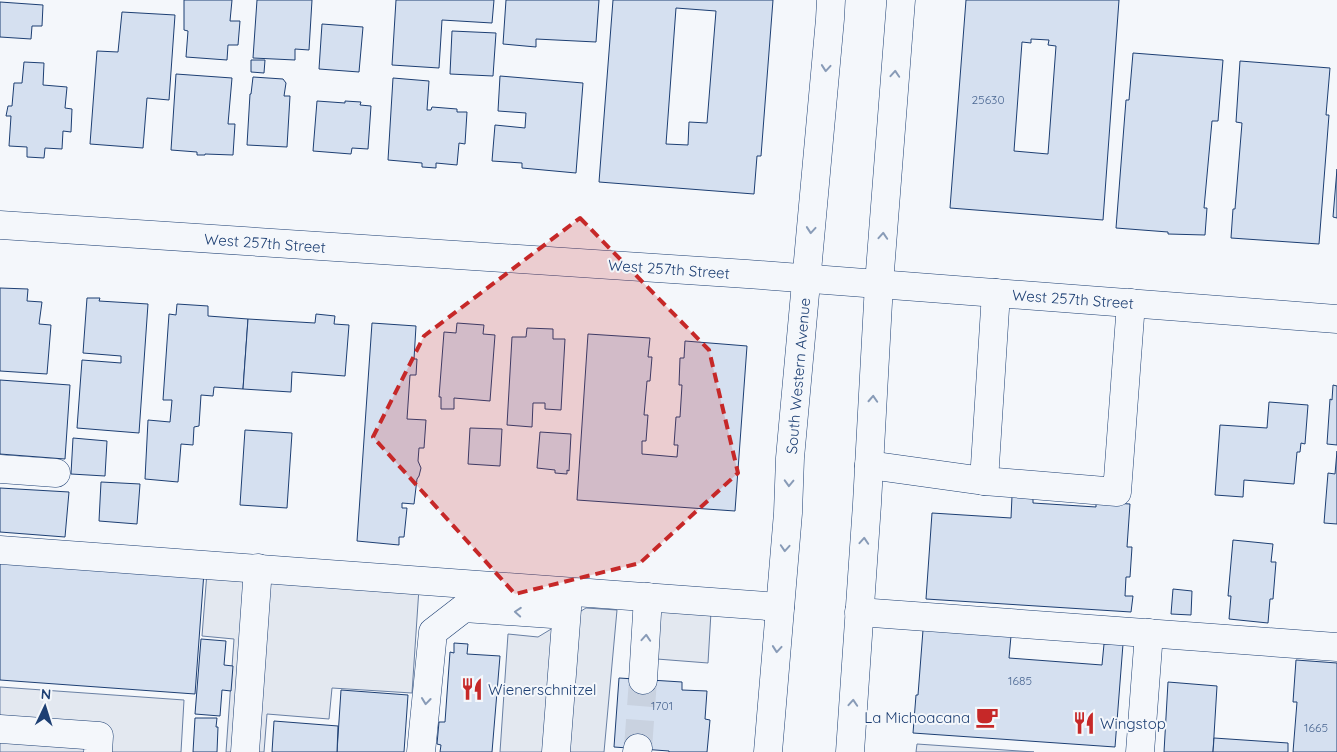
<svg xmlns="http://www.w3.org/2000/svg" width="1337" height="752" font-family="Quicksand,sans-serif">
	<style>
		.parking { fill: #e3e8f0; stroke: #687fa3 }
		.building { fill: #d5e0f0; stroke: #1d3f73; fill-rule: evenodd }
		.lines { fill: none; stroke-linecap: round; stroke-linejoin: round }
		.minor-tunnel { stroke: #c9d2e0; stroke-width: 28; stroke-dasharray: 28 14; stroke-linecap: butt }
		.minor-casing { stroke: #1d3f73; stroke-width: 29 }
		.major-casing { stroke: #1d3f73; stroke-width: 29 }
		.minor { stroke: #f4f7fb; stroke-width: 28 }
		.major { stroke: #f4f7fb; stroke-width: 28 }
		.oneway { stroke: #889bb7 }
		.marked { fill: #c62828; fill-opacity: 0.2; stroke: #c62828; stroke-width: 4; stroke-dasharray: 10 6; stroke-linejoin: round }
		.labels { text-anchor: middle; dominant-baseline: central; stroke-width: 4; stroke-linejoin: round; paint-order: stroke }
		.number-label { font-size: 12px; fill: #4b6792 }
		.street-label { font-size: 15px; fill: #1d3f73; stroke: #f4f7fb }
		.poi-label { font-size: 15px; fill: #1d3f73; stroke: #f4f7fb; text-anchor: start }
	</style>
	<rect width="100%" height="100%" fill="#f4f7fb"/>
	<g class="parking">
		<polygon points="207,572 419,588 412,693 332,688 329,719 267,714 264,752 226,752 234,639 202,636"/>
		<polygon points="648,607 711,612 708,663 644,658"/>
		<polygon points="586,608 617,610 604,752 500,752 508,634 538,637"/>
		<polygon points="0,687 184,700 181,752 0,752"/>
		<polygon points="917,744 1034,752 916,752"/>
	</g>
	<g class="building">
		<polygon points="184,0 232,0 230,21 240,21 238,45 228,45 227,60 186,57 188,31 184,30"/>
		<polygon points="257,0 312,0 309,50 295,49 295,60 253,58"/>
		<polygon points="396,0 494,0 492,23 442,20 439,68 392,65"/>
		<polygon points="506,0 599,0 596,42 536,39 536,47 503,44"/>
		<path d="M613 0H773L761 156H757L754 194 599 182ZM676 8 716 11 707 123 689 122 688 145 666 144Z"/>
		<path d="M966 0H1119L1103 220 950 208ZM1031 39 1049 40 1048 45 1056 46 1048 154 1014 151 1022 42 1031 43Z"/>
		<polygon points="0,2 43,5 42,26 32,26 31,39 0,37"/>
		<polygon points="122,12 175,15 169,100 147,98 143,148 90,144 97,51 118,52"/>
		<polygon points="322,24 363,27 359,72 319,69"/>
		<polygon points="452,31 496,33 493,76 450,74"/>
		<polygon points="1133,53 1223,60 1218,121 1212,121 1204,208 1207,208 1205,235 1168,234 1168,232 1116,228 1126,100 1129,100"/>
		<polygon points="251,60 265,60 264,73 251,72"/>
		<polygon points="1240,61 1330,68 1326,115 1329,115 1319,244 1231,238 1233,209 1235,209 1242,123 1236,122"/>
		<polygon points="24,62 44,63 43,85 67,87 65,108 72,109 71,132 63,131 62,149 45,148 44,158 27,157 27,147 9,146 11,116 6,116 8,106 12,106 14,83 22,83"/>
		<polygon points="176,74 232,78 228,124 235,124 233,155 205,154 205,155 197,155 197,152 171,150"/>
		<polygon points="500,76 583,83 576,173 522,168 522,163 492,161 495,125 525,128 526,113 498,111"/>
		<polygon points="253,77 283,79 286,83 284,96 290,96 287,147 247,145 250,94 251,94"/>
		<polygon points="393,78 429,81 427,110 431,110 432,107 457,109 457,112 467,112 465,144 459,143 457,165 436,163 436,168 422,167 422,163 388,160"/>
		<polygon points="317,101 345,103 345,101 361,102 360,105 371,106 368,149 352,148 351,154 313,151"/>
		<polygon points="1337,169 1337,218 1333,217"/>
		<polygon points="0,288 28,289 27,301 42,302 39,324 51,325 47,374 0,371"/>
		<polygon points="87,298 100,298 99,301 148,304 139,433 77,428 82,360 121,363 121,356 83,353"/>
		<polygon points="177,304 208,306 208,316 248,319 243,389 214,387 213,396 201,395 199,426 194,427 193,445 181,444 178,482 145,479 148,420 170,422 172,400 163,400 169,314 176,315"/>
		<polygon points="316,314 335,316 334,324 349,325 345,376 292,372 291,392 243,389 248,319 315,323"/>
		<polygon points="372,323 416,326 414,359 417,359 416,375 410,375 407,419 426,420 424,448 419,448 418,461 421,468 419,476 417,479 414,504 402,503 402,508 407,508 404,537 399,537 399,545 357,541"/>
		<polygon points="457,323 484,325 483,334 495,335 490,401 454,398 454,409 441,409 441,397 439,397 444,332 456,333"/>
		<polygon points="527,328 553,329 553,339 565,339 561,410 545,409 545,403 533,403 532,427 507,425 512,337 526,337"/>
		<polygon points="588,334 650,338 648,357 652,357 650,381 647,381 644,415 648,415 646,441 642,441 642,454 677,457 678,445 674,445 676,417 680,417 682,385 679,385 680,358 684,358 685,341 747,346 735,511 577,500"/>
		<polygon points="0,380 70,385 65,459 0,454"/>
		<polygon points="1333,385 1337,386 1337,445 1327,444 1330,399 1332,400"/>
		<polygon points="1269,402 1308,405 1305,444 1301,443 1300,452 1297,452 1294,484 1244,480 1243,497 1215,495 1220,425 1267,428"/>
		<polygon points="470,428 502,429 500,466 468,464"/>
		<polygon points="245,430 292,433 287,508 240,505"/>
		<polygon points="540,432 571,434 569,471 567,470 567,474 555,473 555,470 537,468"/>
		<polygon points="73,438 107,441 105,476 71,474"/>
		<polygon points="1337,451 1337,524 1324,523 1328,473 1335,474"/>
		<polygon points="101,482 140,484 137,524 99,521"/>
		<polygon points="0,488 69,492 65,537 0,532"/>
		<polygon points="1012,496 1033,496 1033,503 1096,507 1096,502 1130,504 1127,547 1132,547 1130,577 1126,577 1125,596 1133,596 1131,612 926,599 932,513 1011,518"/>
		<polygon points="1233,540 1273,544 1271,562 1276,562 1273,599 1270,599 1268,623 1229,619 1231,596 1228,596"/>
		<polygon points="0,558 204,572 195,694 0,680"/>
		<polygon points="1173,589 1192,591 1191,615 1171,614"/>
		<polygon points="923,630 1011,636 1009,658 1102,665 1104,644 1123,644 1115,747 913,733 916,695 918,695"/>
		<polygon points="201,639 226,641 224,665 233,666 231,691 222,690 220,716 195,714"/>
		<polygon points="454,643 468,644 467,654 500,656 492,752 440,752 441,745 437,744 439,722 445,722 450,652 454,653"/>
		<polygon points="1296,660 1337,663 1337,752 1293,752 1297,702 1293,702"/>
		<polygon points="619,678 682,682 682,690 707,691 705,719 710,720 707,752 669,752 669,751 614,747"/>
		<polygon points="1168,682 1217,686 1213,752 1164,752"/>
		<polygon points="341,690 408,695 404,752 337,752"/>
		<polygon points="195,718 217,718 216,727 218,727 217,752 193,752"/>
		<polygon points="274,721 338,726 337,752 272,752"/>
		<polygon points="1214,738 1288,743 1288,752 1213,752"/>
	</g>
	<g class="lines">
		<polyline class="minor-tunnel" points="638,748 643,680"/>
		<defs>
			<g id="minor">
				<polyline points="0,225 747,274 1337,319"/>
				<polyline points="996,293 984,481 1117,492 1131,303"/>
				<polyline points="869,465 984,481"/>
				<polyline points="0,469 56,473"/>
				<polyline points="0,550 780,607"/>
				<polyline points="859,612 1337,647"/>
				<polyline points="643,680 648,597"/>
				<polyline points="0,729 99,736 98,752"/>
				<polyline points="245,752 258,568"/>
				<polyline points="421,752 433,632 464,608 566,615"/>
				<polyline points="556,752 568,596"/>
				<polyline points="637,752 638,748"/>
				<polyline points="1140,752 1149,633"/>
			</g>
			<g id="major">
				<polyline points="768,752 788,513 790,458 830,19 831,0"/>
				<polyline points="850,752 867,504 879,284 901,0"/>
			</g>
		</defs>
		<use href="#minor" class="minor-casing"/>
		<use href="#major" class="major-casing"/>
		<use href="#minor" class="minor"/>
		<use href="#major" class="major"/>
	</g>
	<defs><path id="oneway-chevron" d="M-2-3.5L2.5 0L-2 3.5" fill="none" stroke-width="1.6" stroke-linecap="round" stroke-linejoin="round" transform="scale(1.25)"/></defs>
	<g class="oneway">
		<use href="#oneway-chevron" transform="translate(826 68) rotate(95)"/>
		<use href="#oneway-chevron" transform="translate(895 74) rotate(-86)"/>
		<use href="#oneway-chevron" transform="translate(811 230) rotate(95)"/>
		<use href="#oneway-chevron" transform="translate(883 236) rotate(-86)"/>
		<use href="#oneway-chevron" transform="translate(873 399) rotate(-87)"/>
		<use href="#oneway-chevron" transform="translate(789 483) rotate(92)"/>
		<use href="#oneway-chevron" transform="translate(864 541) rotate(-86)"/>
		<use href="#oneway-chevron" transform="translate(785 548) rotate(94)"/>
		<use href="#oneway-chevron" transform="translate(518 612) rotate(-176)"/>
		<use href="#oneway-chevron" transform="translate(646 638) rotate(-86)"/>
		<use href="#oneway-chevron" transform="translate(777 649) rotate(95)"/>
		<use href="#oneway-chevron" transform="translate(426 701) rotate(96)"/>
		<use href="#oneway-chevron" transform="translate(853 703) rotate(-86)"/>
	</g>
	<path class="marked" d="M580 218 709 350 738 473 640 563 515 594 373 437 424 336Z"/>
	<defs>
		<symbol id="restaurant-bare" viewBox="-9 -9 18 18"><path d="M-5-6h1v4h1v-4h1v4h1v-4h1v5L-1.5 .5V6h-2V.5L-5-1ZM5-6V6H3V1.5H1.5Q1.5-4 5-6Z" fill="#c62828" stroke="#f4f7fb" stroke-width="2.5" paint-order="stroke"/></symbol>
		<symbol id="cafe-bare" viewBox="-9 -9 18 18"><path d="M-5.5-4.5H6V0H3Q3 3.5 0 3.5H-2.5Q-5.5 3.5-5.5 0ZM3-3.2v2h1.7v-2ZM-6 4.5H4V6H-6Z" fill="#c62828" stroke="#f4f7fb" stroke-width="2.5" paint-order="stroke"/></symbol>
	</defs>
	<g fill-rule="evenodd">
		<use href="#restaurant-bare" x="456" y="673" width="32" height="32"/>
		<use href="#cafe-bare" x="971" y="701" width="32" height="32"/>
		<use href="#restaurant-bare" x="1068" y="707" width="32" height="32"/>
	</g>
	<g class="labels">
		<g class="number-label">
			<text x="988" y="99">25630</text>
			<text x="1020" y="680">1685</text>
			<text x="662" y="705">1701</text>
			<text x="1316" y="727">1665</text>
		</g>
		<g class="street-label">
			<text transform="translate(265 243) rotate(4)">West 257th Street</text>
			<text transform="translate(669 269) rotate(4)">West 257th Street</text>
			<text transform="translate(1073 299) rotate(4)">West 257th Street</text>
			<text transform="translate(798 376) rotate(-85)">South Western Avenue</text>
		</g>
		<g class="poi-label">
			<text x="488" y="689">Wienerschnitzel</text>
			<text x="970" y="717" text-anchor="end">La Michoacana</text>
			<text x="1100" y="723">Wingstop</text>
		</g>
	</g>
	<g transform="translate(45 707) rotate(4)" stroke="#f4f7fb" stroke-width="4" paint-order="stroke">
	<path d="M0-4L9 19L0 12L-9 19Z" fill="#1d3f73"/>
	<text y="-8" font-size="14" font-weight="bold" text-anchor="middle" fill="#1d3f73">N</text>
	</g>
</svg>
